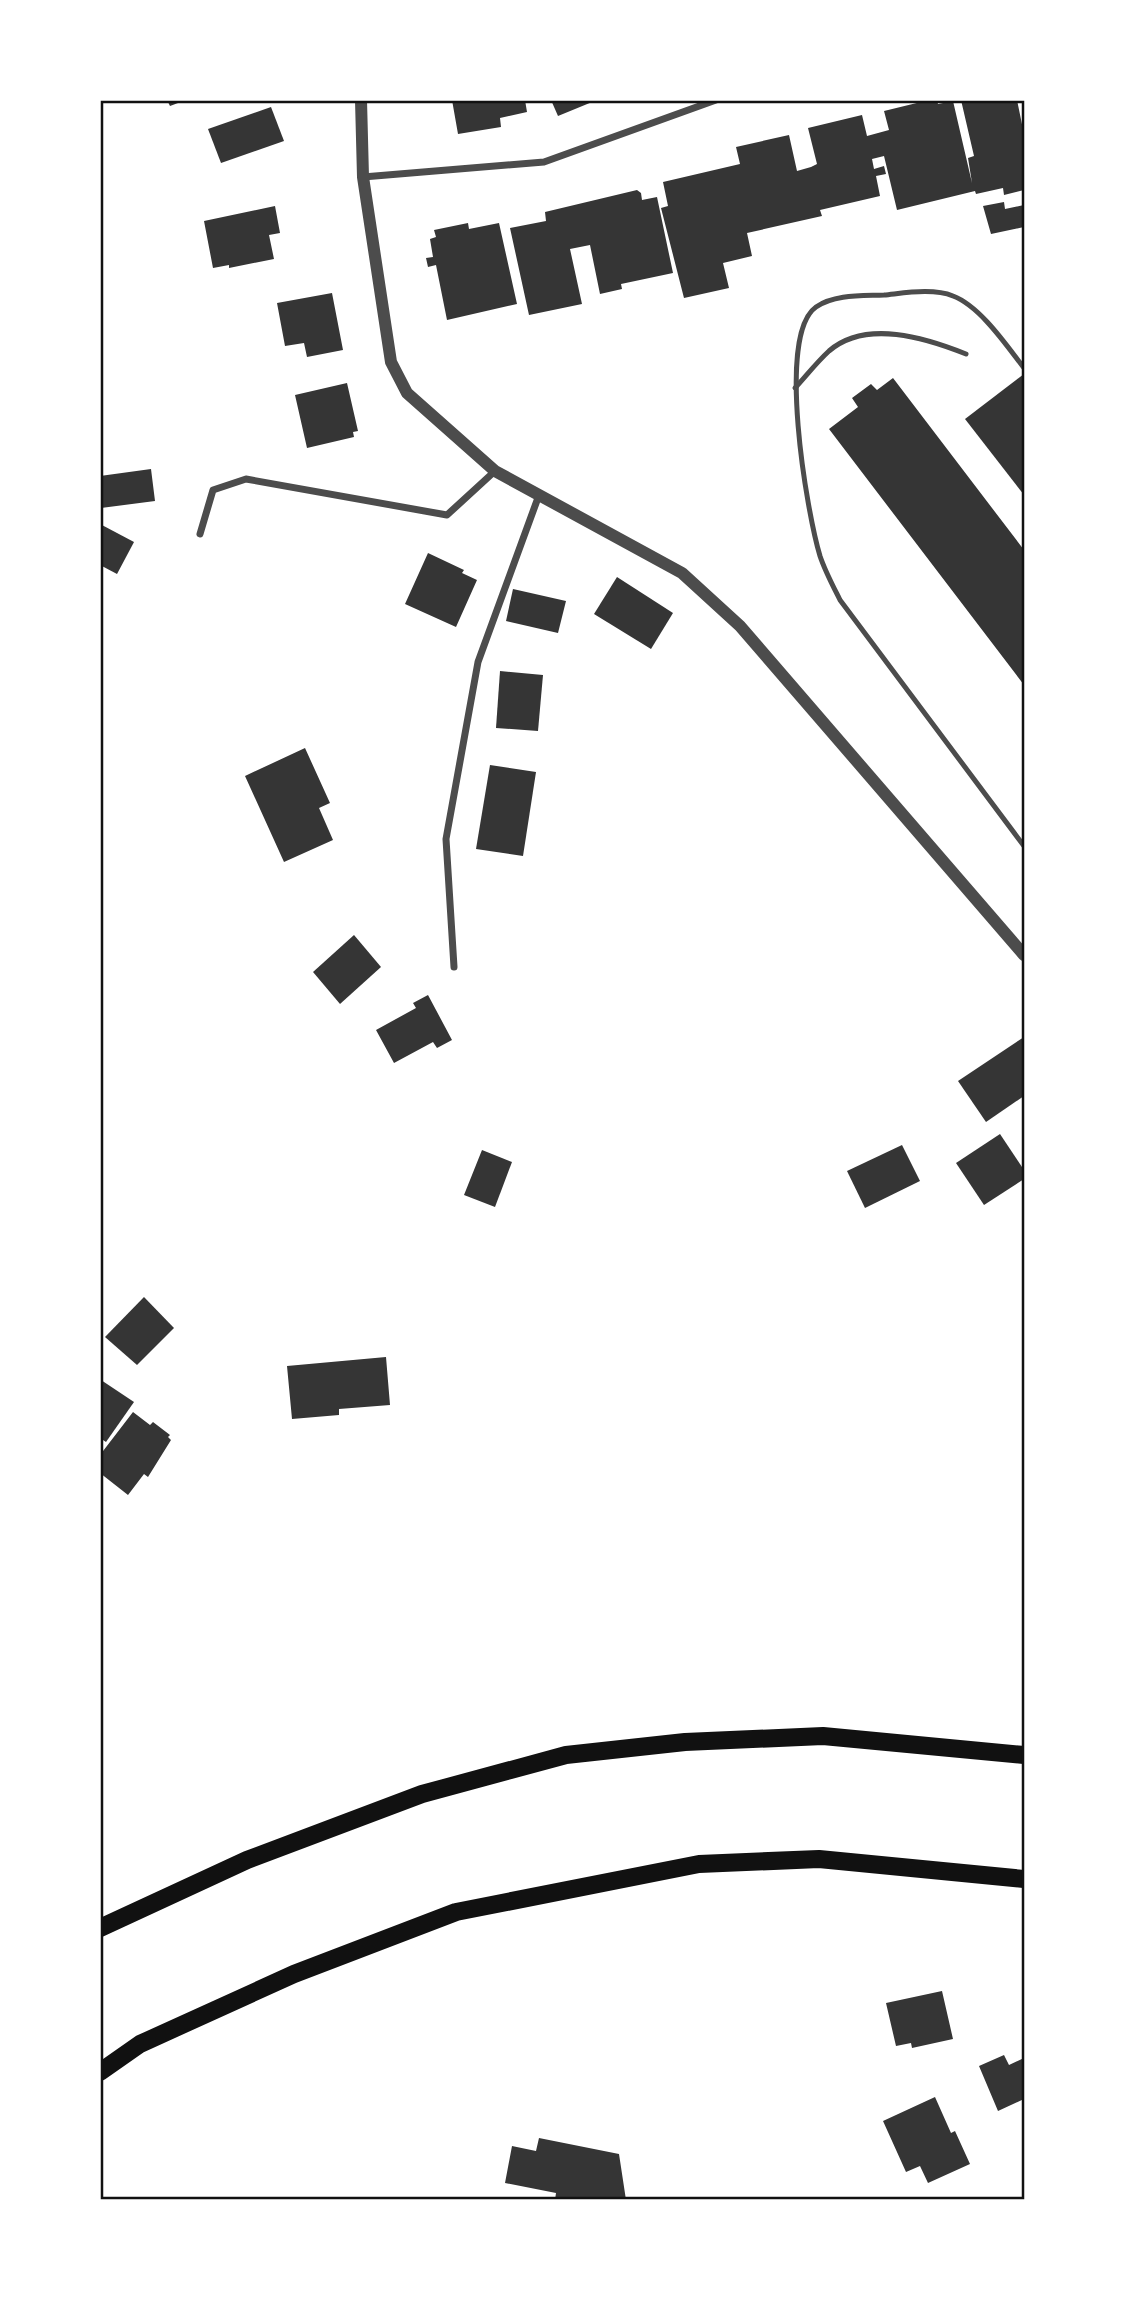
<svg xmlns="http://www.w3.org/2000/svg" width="1124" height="2300" font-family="Mulish,sans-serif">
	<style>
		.building { fill: #353535 }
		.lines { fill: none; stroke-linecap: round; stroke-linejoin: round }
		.service { stroke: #4c4c4c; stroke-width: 5 }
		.minor { stroke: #4c4c4c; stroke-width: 7 }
		.tertiary { stroke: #4c4c4c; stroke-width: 12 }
		.primary { stroke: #111; stroke-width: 18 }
		.neatline { fill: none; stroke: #111; stroke-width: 2.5 }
	</style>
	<rect width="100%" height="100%" fill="#fff"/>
	<g class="building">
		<polygon points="167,100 186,100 170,106"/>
		<polygon points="452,100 525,100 527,112 500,118 501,127 458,134"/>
		<polygon points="551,100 597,100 558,116"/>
		<polygon points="929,100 937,100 938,104 953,101 972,183 968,158 974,156 961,100 1017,100 1024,134 1024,190 1004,195 1003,188 976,194 975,191 897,210 884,156 872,159 874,169 884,166 886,174 876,176 880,196 820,210 822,216 747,233 752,256 723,263 729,288 684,298 661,208 668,206 663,182 740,164 736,147 789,135 797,171 811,167 817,164 808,128 862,115 867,136 889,130 884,111"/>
		<polygon points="271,107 284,141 221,163 208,129"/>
		<polygon points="637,190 641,193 642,200 657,197 673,273 621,284 622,289 600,294 590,245 570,249 582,304 529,315 510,228 546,221 545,212"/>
		<polygon points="1004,202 1005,209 1024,205 1024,227 991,234 983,206"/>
		<polygon points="275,206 280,233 269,235 274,259 229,268 229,265 213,268 204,221"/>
		<polygon points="468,223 469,229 499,223 517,304 447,320 436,265 428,267 426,258 433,257 430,239 436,237 434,230"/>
		<polygon points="332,293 343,350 307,357 304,343 285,346 277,303"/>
		<polygon points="1024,374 1024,495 965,419"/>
		<polygon points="893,378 1024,550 1024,685 829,429 858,407 852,398 871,384 877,390"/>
		<polygon points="347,383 358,431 353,432 354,437 307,448 295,395"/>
		<polygon points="151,469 155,501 101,508 100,476"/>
		<polygon points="100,524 134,542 117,574 100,565"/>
		<polygon points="428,553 464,570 462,573 477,580 456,627 405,604"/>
		<polygon points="617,577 673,613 651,649 594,614"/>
		<polygon points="513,589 566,601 558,633 506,621"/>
		<polygon points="500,671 543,675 538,731 496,728"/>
		<polygon points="305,748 330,803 319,808 333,840 284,862 245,776"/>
		<polygon points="490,765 536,772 523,856 476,849"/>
		<polygon points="354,935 381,967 340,1004 313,972"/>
		<polygon points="428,995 452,1040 437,1048 433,1042 394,1063 376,1030 416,1008 413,1003"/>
		<polygon points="1024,1037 1024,1096 986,1122 958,1081"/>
		<polygon points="1000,1134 1024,1170 1024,1179 984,1205 956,1163"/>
		<polygon points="902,1145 920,1181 865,1208 847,1171"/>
		<polygon points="482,1150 512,1162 495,1207 464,1195"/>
		<polygon points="144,1297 174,1328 137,1365 105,1337"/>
		<polygon points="386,1357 390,1405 339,1409 339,1415 292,1419 287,1366"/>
		<polygon points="101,1380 134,1402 106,1442 100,1438"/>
		<polygon points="133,1412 150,1425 153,1422 170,1435 168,1437 171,1440 148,1477 144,1474 128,1495 100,1473 100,1455"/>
		<polygon points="942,1991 953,2039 912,2048 911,2043 896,2046 886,2003"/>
		<polygon points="1004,2055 1009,2065 1024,2058 1024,2099 998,2111 979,2066"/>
		<polygon points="935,2097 951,2133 955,2131 970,2164 928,2183 920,2166 906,2172 883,2121"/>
		<polygon points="539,2138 619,2154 626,2200 555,2200 556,2193 505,2183 512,2146 536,2151"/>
	</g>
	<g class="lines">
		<g class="service">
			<path d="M1024 368C1007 346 980 306 953 296 933 288 905 293 884 295 863 296 835 294 816 307 776 335 807 513 820 556 825 571 833 586 840 600L1024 846"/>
			<path d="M795 388C806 376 817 362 829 351 866 319 926 338 966 354"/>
		</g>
		<g class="minor">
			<polyline points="363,177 544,162 716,100"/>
			<polyline points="200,534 213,490 246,479 447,515 495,471"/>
			<polyline points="454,967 446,839 478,662 539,495"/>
		</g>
		<polyline class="tertiary" points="361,100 363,177 391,362 407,393 495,471 682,573 740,626 1024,955"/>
		<g class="primary">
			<polyline points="100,1928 247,1860 422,1794 566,1755 685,1742 823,1736 1024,1755"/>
			<polyline points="100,2072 140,2044 294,1974 456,1912 699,1864 819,1859 1024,1879"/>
		</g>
	</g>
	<rect width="1124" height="2300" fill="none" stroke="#ffffff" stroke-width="203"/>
	<rect x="102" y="102" width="921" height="2096" class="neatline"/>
</svg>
